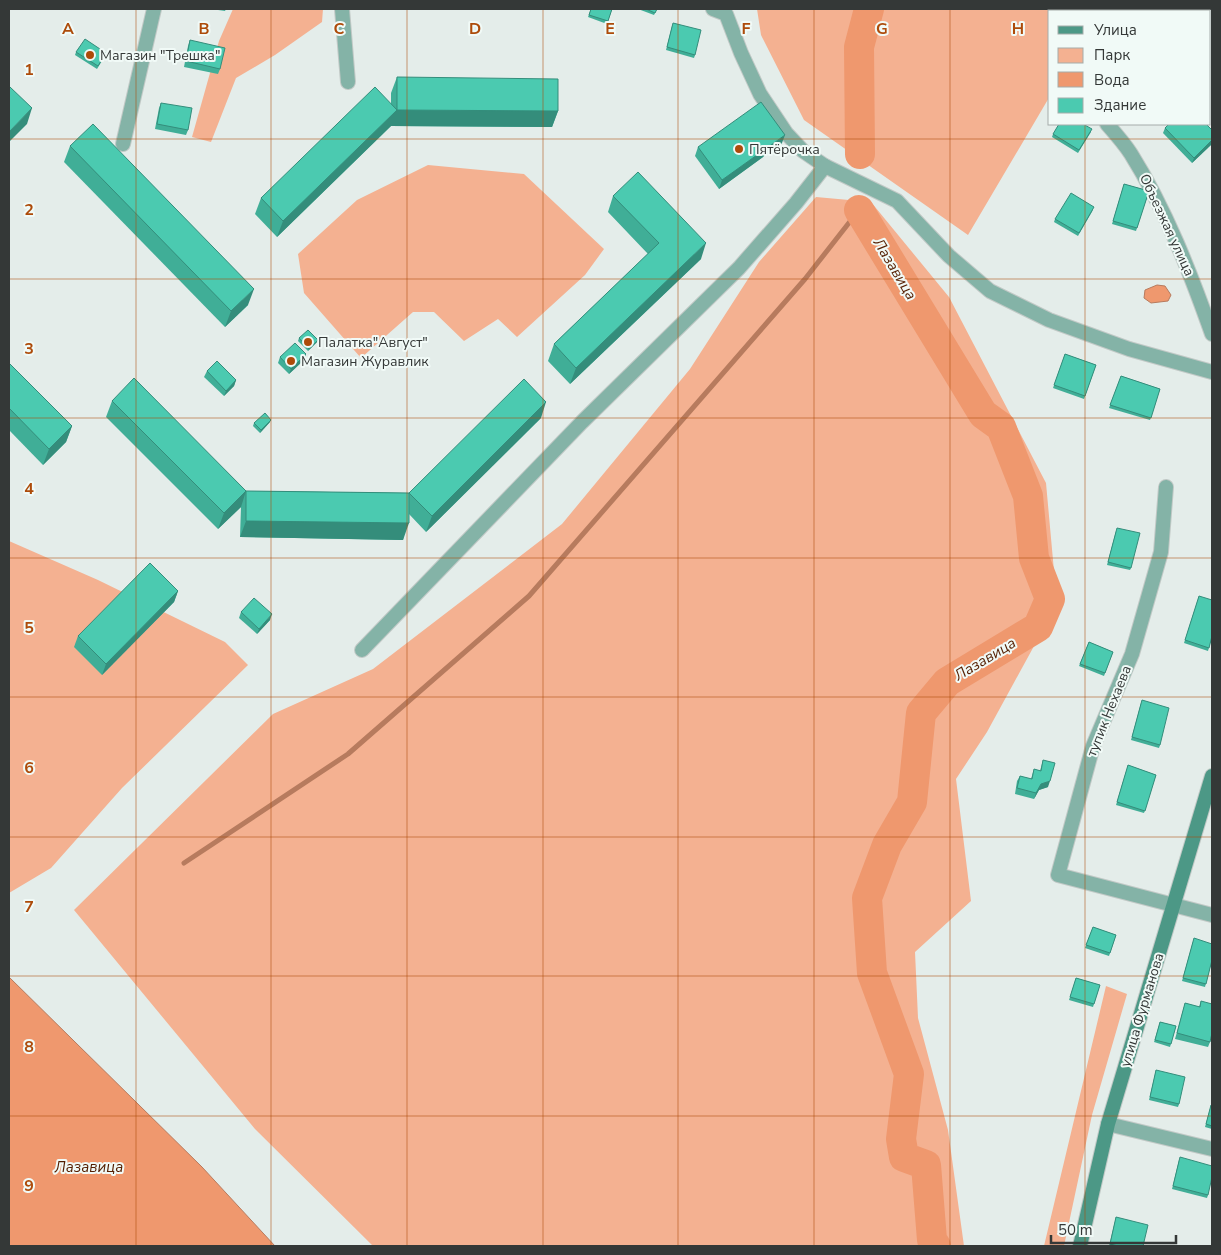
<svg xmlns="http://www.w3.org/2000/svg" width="1221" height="1255" font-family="'Nunito Sans',sans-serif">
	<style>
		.green { fill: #f4b191 }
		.water { fill: #ef986e; stroke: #b77b5e }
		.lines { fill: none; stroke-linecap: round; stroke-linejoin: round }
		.stream { stroke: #b77b5e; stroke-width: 5 }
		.river { stroke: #ef986e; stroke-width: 30 }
		.minor-casing { stroke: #c1c9c6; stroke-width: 16 }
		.secondary-casing { stroke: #c1c9c6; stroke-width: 16 }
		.minor { stroke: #84b3a7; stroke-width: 14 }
		.secondary { stroke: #4c9886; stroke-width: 14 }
		.wall { fill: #40ae97 }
		.shaded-wall { fill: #348d7b }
		.building { fill: #4bcab0; stroke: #348d7b }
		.grid { fill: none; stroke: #ad4b0a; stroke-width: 1; stroke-opacity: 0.55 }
		.poi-dot { fill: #ad4b0a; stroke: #f1faf7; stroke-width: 2 }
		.labels { text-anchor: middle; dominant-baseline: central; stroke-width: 4; stroke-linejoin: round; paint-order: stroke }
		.poi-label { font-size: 14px; fill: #343837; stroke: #f1faf7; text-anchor: start }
		.street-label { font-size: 14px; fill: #343837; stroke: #f1faf7 }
		.water-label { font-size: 15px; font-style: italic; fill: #541e00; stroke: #f1faf7 }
		.grid-label { font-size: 16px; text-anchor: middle; font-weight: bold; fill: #ad4b0a; stroke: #f1faf7; stroke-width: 4; stroke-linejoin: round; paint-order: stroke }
	</style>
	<rect width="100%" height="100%" fill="#e4edea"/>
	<g class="green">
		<polygon points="233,9 323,9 322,22 275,55 236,78 211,142 192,137 219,41"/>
		<polygon points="757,9 1094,9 1093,11 1050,11 1050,96 968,235 804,120 761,35"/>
		<polygon points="428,165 524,174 604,249 585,275 517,337 498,319 464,341 434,312 413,312 361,358 304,293 298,254 357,200"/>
		<polygon points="816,197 871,202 949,297 1046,483 1057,604 987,732 956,779 971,901 915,952 918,1018 948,1130 964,1246 373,1246 255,1129 74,910 273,714 373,669 562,524 690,369 759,262"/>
		<polygon points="9,541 98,580 225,642 248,665 122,788 51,868 9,893"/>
		<polygon points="1106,986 1127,994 1092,1115 1064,1246 1044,1246"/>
	</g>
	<g class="water">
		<polygon points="1157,285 1165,286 1171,295 1168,301 1151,303 1144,298 1145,290"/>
		<polygon points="9,977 202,1167 275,1246 9,1246"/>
	</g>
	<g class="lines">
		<polyline class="stream" points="184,863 348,754 529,596 805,279 859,210"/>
		<g class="river">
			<polyline points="860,154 859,47 869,9"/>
			<polyline points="859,210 983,414 1001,427 1028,496 1034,558 1050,599 1038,627 947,682 921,713 912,802 887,845 867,898 872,973 909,1074 901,1139 904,1157 926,1165 932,1240 936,1246"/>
		</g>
		<defs>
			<g id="minor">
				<polyline points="342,9 348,82"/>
				<polyline points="713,9 726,14 741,53 760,94 786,133 803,151 825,166 897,201 949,256 990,291 1049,320 1129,349 1212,372"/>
				<polyline points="1108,11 1109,9"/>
				<path d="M1107 124C1115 133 1124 143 1131 154 1166 210 1190 272 1212 334"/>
				<polyline points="123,144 154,9"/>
				<polyline points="1166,487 1161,552 1132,654 1093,746 1058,875 1212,915"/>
				<polyline points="362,650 582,422 739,268 796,203 825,166"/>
				<polyline points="1108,1124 1212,1149"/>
			</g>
			<polyline id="secondary" points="1080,1246 1108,1124 1212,776"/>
		</defs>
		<use href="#minor" class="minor-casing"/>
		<use href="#secondary" class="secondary-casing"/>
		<use href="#minor" class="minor"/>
		<use href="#secondary" class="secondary"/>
	</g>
	<g class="wall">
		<polygon points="211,9 226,9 225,11"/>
		<polygon points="591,9 612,9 607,24 588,17"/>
		<polygon points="638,9 657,9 654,15"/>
		<polygon points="672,26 695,55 694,58 666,50"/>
		<polygon points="190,40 220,69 218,74 184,67 188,46"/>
		<polygon points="76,52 105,56 97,69 75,55"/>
		<polygon points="397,77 558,111 552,127 391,126 277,237 255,214 261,198 391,104 391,93"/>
		<polygon points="161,103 188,130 186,135 155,129 159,108"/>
		<polygon points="1165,128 1212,130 1212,144 1192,163 1163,133"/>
		<polygon points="1091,132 1078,153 1052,137 1053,134"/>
		<polygon points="782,143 719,189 695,156 698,147"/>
		<polygon points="70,146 248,305 225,327 64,162"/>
		<polygon points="1124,184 1149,191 1136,231 1112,224"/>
		<polygon points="613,196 701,259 570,384 548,361 554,344 648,254 608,212"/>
		<polygon points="1093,210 1078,236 1054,222 1055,219"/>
		<polygon points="299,338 317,342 308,351 298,341"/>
		<polygon points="306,354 304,360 289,374 278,363 280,357"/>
		<polygon points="1065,354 1096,365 1084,399 1053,388"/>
		<polygon points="9,363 72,426 66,442 43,465 9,430"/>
		<polygon points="207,371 236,380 234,386 224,396 204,377"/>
		<polygon points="1121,376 1160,389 1150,420 1109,408"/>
		<polygon points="112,401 246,491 409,493 541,418 426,532 409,514 403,540 240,537 241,507 218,529 106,417"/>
		<polygon points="270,422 260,433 253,426 254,423"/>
		<polygon points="1116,531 1131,568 1130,570 1107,565"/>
		<polygon points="178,591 174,602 102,675 74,647 78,636"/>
		<polygon points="1199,596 1212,636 1208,651 1184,643"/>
		<polygon points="241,612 270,620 257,634 239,618"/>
		<polygon points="1089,642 1113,652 1104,676 1079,666"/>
		<polygon points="1141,703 1160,745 1159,748 1131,740"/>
		<polygon points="1043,760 1048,787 1039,790 1034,799 1015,794 1017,781 1020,776 1031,779 1034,769 1040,771"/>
		<polygon points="1128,765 1156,775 1144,813 1116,805"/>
		<polygon points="1093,927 1116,935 1109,956 1085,948"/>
		<polygon points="1194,938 1212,960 1205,987 1182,981"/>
		<polygon points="1076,978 1100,985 1093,1007 1069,1000"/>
		<polygon points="1201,1001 1212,1012 1210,1042 1208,1047 1175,1039 1185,1003 1199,1007"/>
		<polygon points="1160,1022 1176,1026 1170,1047 1154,1042"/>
		<polygon points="1156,1070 1179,1104 1178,1107 1149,1100"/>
		<polygon points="1211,1105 1212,1105 1212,1129 1205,1127"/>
		<polygon points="1179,1160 1208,1195 1207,1198 1172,1189"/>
		<polygon points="1116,1217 1143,1246 1109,1246"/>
	</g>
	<g class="shaded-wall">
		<polygon points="32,108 27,124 9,142 9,132"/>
		<polygon points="397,110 558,111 552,127 391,126 277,237 283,221"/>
		<polygon points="785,135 782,143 719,189 722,180"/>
		<polygon points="1212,140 1212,144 1192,163 1194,158"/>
		<polygon points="706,243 701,259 570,384 576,368"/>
		<polygon points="254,289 248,305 225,327 231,311"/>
		<polygon points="318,340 317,342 308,351 309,349"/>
		<polygon points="306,354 304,360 289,374 291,369"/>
		<polygon points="236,380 234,386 224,396 226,391"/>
		<polygon points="546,402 541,418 426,532 432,516"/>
		<polygon points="271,420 270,422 260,433 261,430"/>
		<polygon points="72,426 66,442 43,465 49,449"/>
		<polygon points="246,491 241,507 218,529 224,513"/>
		<polygon points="246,521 409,523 403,540 240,537"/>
		<polygon points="178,591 174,602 102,675 106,664"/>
		<polygon points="272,614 270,620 257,634 259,629"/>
		<polygon points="1050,781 1048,787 1039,790 1034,799 1036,793 1041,784"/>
	</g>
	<g class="building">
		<polygon points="591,9 612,9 608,21 589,15"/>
		<polygon points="646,9 657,9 655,13"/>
		<polygon points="673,23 701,30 695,55 667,47"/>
		<polygon points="85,39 106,53 98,66 76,52"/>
		<polygon points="190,40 225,48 220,69 186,61"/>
		<polygon points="397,77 558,79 558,111 397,110 283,221 261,198 375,87 397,110"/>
		<polygon points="10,87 32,108 9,132 9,88"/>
		<polygon points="761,102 785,135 722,180 698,147"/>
		<polygon points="161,103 192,108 188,130 157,124"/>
		<polygon points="93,124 254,289 231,311 70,146"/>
		<polygon points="1059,124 1083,124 1092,129 1079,150 1053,134"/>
		<polygon points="1169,124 1206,124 1212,130 1212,140 1194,158 1165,128"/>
		<polygon points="638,172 706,243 576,368 554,344 659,243 613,196"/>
		<polygon points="1124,184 1149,191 1137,228 1113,221"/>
		<polygon points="1071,193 1094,207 1079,233 1055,219"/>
		<polygon points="308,330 318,340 309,349 299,338"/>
		<polygon points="295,343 306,354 291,369 280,357"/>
		<polygon points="1065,354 1096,365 1085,396 1054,385"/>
		<polygon points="217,361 236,380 226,391 207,371"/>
		<polygon points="9,363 72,426 49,449 9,408"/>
		<polygon points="1121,376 1160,389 1151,418 1110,405"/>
		<polygon points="134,378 246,491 224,513 112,401"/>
		<polygon points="524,379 546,402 432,516 409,493 409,523 246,521 246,491 409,493"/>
		<polygon points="265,413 271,420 261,430 254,423"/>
		<polygon points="1117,528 1140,533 1131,568 1108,562"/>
		<polygon points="150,563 178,591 106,664 78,636"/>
		<polygon points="1199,596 1212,600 1212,636 1209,648 1185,640"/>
		<polygon points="254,598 272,614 259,629 241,612"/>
		<polygon points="1089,642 1113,652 1105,673 1080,664"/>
		<polygon points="1142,700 1169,708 1160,745 1132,737"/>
		<polygon points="1043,760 1055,763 1050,781 1041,784 1036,793 1017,788 1020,776 1032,779 1034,769 1041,771"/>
		<polygon points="1128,765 1156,775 1145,811 1117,802"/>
		<polygon points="1093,927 1116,935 1110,953 1086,945"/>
		<polygon points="1194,938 1212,944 1212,960 1206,984 1183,978"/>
		<polygon points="1076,978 1100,985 1094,1004 1070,997"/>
		<polygon points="1201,1001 1212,1004 1212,1033 1210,1042 1177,1033 1185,1003 1200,1007"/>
		<polygon points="1160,1022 1176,1026 1171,1044 1155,1040"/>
		<polygon points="1156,1070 1185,1077 1179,1104 1150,1097"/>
		<polygon points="1211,1105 1212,1105 1212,1126 1206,1124"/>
		<polygon points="1180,1157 1212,1166 1212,1177 1208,1195 1173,1186"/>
		<polygon points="1116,1217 1148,1225 1143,1246 1118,1246 1110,1244"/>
	</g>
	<path class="grid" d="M136 9V1246M271 9V1246M407 9V1246M543 9V1246M678 9V1246M814 9V1246M950 9V1246M1085 9V11M1085 124V1246M9 139H1212M9 279H1212M9 418H1212M9 558H1212M9 697H1212M9 837H1212M9 976H1212M9 1116H1212"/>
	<g class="poi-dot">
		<circle cx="90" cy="55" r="5"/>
		<circle cx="739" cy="149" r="5"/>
		<circle cx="308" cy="342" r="5"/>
		<circle cx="291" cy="361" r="5"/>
	</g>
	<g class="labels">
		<g class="poi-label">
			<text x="100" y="55">Магазин "Трешка"</text>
			<text x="749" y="149">Пятёрочка</text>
			<text x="318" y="342">Палатка"Август"</text>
			<text x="301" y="361">Магазин Журавлик</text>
		</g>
		<g class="street-label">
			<text transform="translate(1167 225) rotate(65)">Объезжая улица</text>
			<text transform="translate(1109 711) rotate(-68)">тупик Нехаева</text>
			<text transform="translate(1142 1010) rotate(-73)">улица Фурманова</text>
		</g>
		<g class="water-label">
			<text transform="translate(895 269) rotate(59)">Лазавица</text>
			<text transform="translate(985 659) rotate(-31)">Лазавица</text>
			<text x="89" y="1167">Лазавица</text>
		</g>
	</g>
	<g class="grid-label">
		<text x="68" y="34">A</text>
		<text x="204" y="34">B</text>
		<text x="339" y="34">C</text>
		<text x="475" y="34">D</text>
		<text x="610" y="34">E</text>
		<text x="746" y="34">F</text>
		<text x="882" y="34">G</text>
		<text x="1018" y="34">H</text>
		<text x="29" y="75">1</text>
		<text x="29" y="215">2</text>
		<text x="29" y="354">3</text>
		<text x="29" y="494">4</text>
		<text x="29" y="633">5</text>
		<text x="29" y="773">6</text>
		<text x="29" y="912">7</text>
		<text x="29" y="1052">8</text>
		<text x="29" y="1191">9</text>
	</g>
	<rect width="1221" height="1255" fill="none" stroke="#343837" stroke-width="20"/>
	<rect x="1048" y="10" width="162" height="115" fill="#f1faf7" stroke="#a5acaa"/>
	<rect x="1058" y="26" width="25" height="8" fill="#4c9886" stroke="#a5acaa"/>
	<text x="1094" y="35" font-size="15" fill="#343837">Улица</text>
	<rect x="1058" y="48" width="25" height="15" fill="#f4b191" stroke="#a5acaa"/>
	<text x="1094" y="60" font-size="15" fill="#343837">Парк</text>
	<rect x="1058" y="72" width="25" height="15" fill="#ef986e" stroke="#a5acaa"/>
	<text x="1094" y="85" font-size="15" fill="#343837">Вода</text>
	<rect x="1058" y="98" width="25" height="15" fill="#4bcab0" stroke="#a5acaa"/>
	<text x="1094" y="110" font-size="15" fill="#343837">Здание</text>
	<path d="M1051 1235v8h125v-8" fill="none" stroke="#343837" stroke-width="2.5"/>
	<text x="1058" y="1235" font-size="15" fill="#343837" stroke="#f1faf7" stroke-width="4" paint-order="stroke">50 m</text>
</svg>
